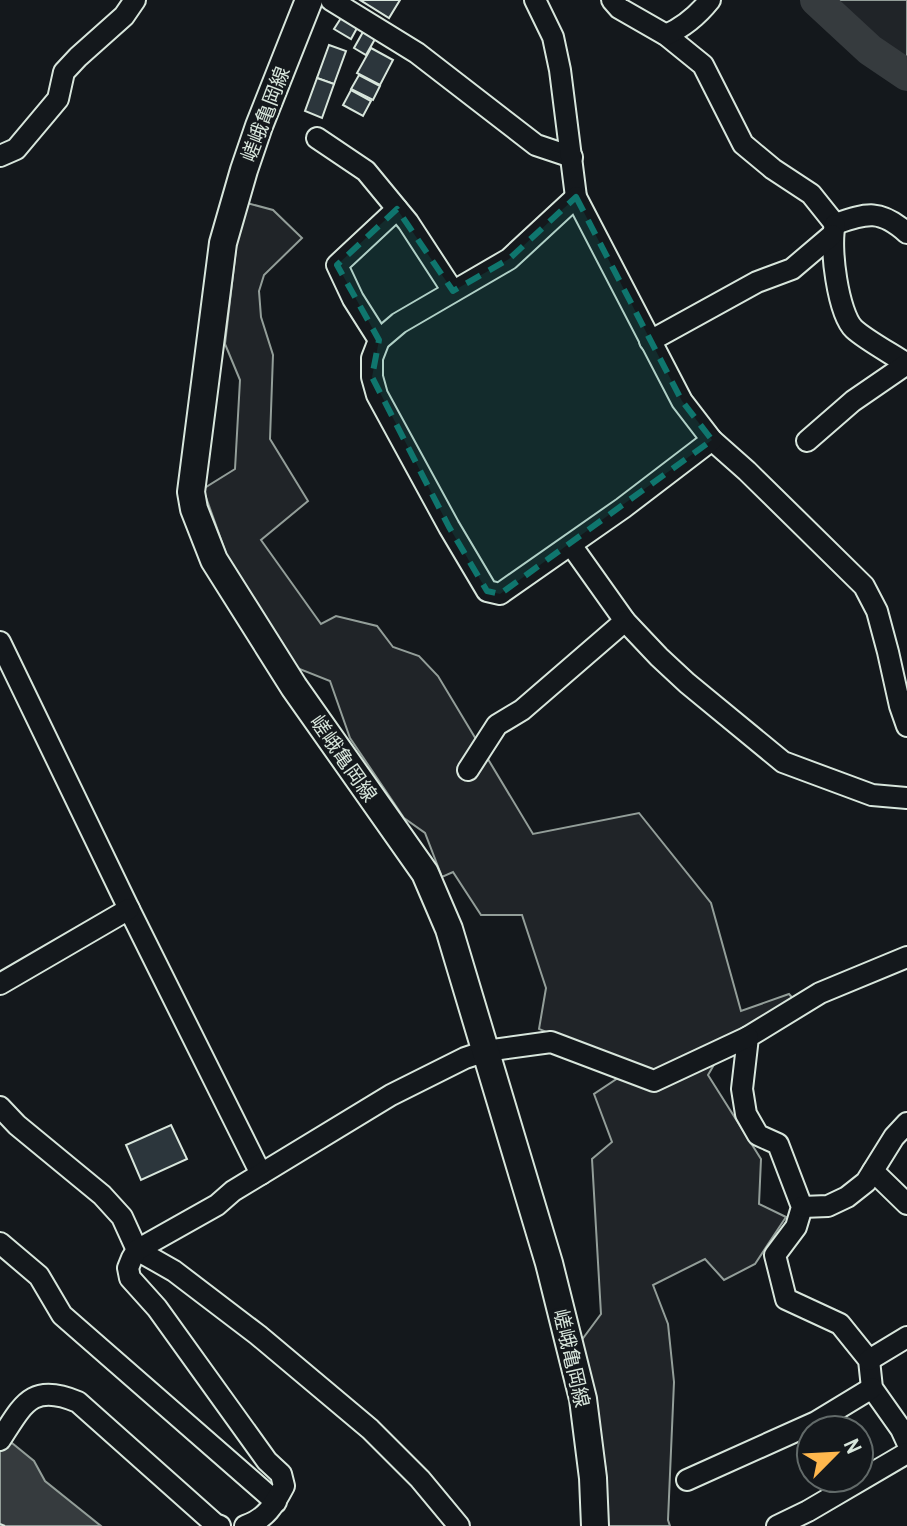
<svg xmlns="http://www.w3.org/2000/svg" width="907" height="1526" font-family="'Archivo Narrow','Noto Sans JP',sans-serif">
	<style>
		.green { fill: #202428; stroke: #939e99; stroke-width: 2 }
		.water { fill: #363b3e; stroke: #939e99; stroke-width: 2 }
		.lines { fill: none; stroke-linecap: round; stroke-linejoin: round }
		.river { stroke: #363b3e; stroke-width: 32 }
		.ferry { stroke: #d8e6dc; stroke-width: 2; stroke-dasharray: 10 8; stroke-linecap: butt }
		.building { fill: #2c363c; stroke: #d8e6dc; stroke-width: 2 }
		.minor-casing { stroke: #d8e6dc; stroke-width: 24 }
		.major-casing { stroke: #d8e6dc; stroke-width: 30 }
		.minor { stroke: #14181c; stroke-width: 20 }
		.major { stroke: #14181c; stroke-width: 26 }
		.marked { fill: #0f766e; fill-opacity: 0.2; stroke: #0f766e; stroke-width: 6; stroke-dasharray: 16 10; stroke-linejoin: round }
		.labels { text-anchor: middle; dominant-baseline: central; stroke-width: 6; stroke-linejoin: round; paint-order: stroke }
		.street-label { font-size: 20px; fill: #d8e6dc; stroke: #14181c }
	</style>
	<rect width="100%" height="100%" fill="#14181c"/>
	<g class="green">
		<polygon points="828,0 907,0 907,58 838,12"/>
		<polygon points="247,203 273,210 302,238 264,275 259,291 261,317 273,355 270,439 308,501 261,540 321,624 336,616 377,626 393,647 419,656 438,676 533,834 639,813 711,903 741,1011 789,994 796,1002 730,1037 708,1075 761,1159 759,1204 786,1217 755,1264 724,1280 705,1259 653,1285 668,1324 674,1382 668,1520 670,1526 605,1526 606,1470 581,1341 601,1314 592,1159 612,1142 594,1094 633,1068 539,1029 546,988 522,915 481,915 453,872 442,877 425,833 404,818 350,738 330,681 297,668 228,559 203,489 235,469 240,380 225,344 239,223"/>
	</g>
	<polygon class="water" points="12,1443 34,1461 45,1481 101,1526 0,1526 0,1447 2,1448"/>
	<g class="lines">
		<polyline class="river" points="816,0 870,50 907,75"/>
		<polyline class="ferry" points="0,1524 5,1526"/>
	</g>
	<g class="building">
		<polygon points="360,0 400,0 389,18"/>
		<polygon points="341,18 357,28 351,39 334,29"/>
		<polygon points="363,32 375,39 366,55 354,48"/>
		<polygon points="329,45 346,51 334,84 317,78"/>
		<polygon points="371,48 393,60 380,85 357,73"/>
		<polygon points="359,75 380,86 373,100 351,89"/>
		<polygon points="317,78 334,84 322,118 305,111"/>
		<polygon points="351,90 371,101 363,116 343,105"/>
		<polygon points="171,1125 187,1159 141,1180 126,1145"/>
	</g>
	<g class="lines">
		<defs>
			<g id="minor">
				<polyline points="331,0 417,53 536,145 572,157"/>
				<polyline points="535,0 553,37 560,70 576,197 682,401 712,440 747,471 864,586 877,611 888,652 900,706 907,726"/>
				<polyline points="612,0 619,8 666,35 703,65 743,144 773,169 811,194 835,224"/>
				<path d="M666 35C684 27 698 15 710 0"/>
				<polyline points="317,138 366,171 408,222 453,291"/>
				<polyline points="0,156 16,149 58,99 64,72 78,57 124,16 135,0"/>
				<polyline points="576,197 509,259 399,323 379,340 372,358 372,377 377,395 449,527 487,591 500,594 623,508 712,440"/>
				<path d="M835 224C868 213 880 209 907 233"/>
				<path d="M835 225C829 245 838 314 854 329 866 340 892 354 907 364"/>
				<polyline points="379,340 353,299 337,265 397,209"/>
				<polyline points="650,341 757,282 792,269 832,235"/>
				<polyline points="807,441 853,401 907,364"/>
				<polyline points="571,545 625,621 659,657 687,683 783,762 872,795 907,798"/>
				<polyline points="0,642 129,909 261,1174"/>
				<polyline points="468,770 497,725 522,710 625,621"/>
				<polyline points="907,957 820,993 748,1037 742,1089 746,1114 758,1135 778,1144 802,1207 796,1227 775,1255 786,1299 840,1324 869,1360 872,1388 901,1429 907,1442"/>
				<polyline points="0,984 129,909"/>
				<polyline points="0,1107 17,1125 102,1195 122,1217 137,1250 174,1271 258,1335 370,1429 420,1479 459,1526"/>
				<polyline points="873,1171 907,1204"/>
				<polyline points="802,1207 828,1206 847,1197 866,1182 894,1137 907,1123"/>
				<polyline points="0,1243 39,1276 62,1315 276,1502"/>
				<polyline points="869,1360 907,1337"/>
				<path d="M0 1440C23 1405 31 1382 78 1402L215 1524 220 1526"/>
				<polyline points="687,1480 816,1422 872,1388"/>
				<path d="M245 1526C266 1519 274 1505 284 1486L281 1474 267 1461 157 1308 130 1278 128 1268 132 1258 137 1250 217 1205 233 1191 391 1095 465 1058 486 1051 551 1042 654 1081 748 1037"/>
				<polyline points="777,1526 808,1511 907,1453"/>
			</g>
			<polyline id="major" points="309,0 259,126 244,170 223,243 191,492 194,509 214,560 294,687 425,873 449,929 549,1263 583,1399 593,1478 595,1526"/>
		</defs>
		<use href="#minor" class="minor-casing"/>
		<use href="#major" class="major-casing"/>
		<use href="#minor" class="minor"/>
		<use href="#major" class="major"/>
	</g>
	<path class="marked" d="M576 197 682 401 712 440 500 594 487 591 449 527 372 377 379 340 337 265 397 209 453 291 509 259Z"/>
	<g class="labels">
		<g class="street-label">
			<text transform="translate(265 114) rotate(-69)">嵯峨亀岡線</text>
			<text transform="translate(344 758) rotate(55)">嵯峨亀岡線</text>
			<text transform="translate(572 1358) rotate(77)">嵯峨亀岡線</text>
		</g>
	</g>
	<g transform="translate(835 1454) rotate(66)"><circle r="38" fill="#14181c" stroke="#626a69" stroke-width="2"/>
	<path d="M0-6L14 30L0 20L-14 30Z" fill="#ffb74d"/>
	<text y="-12" font-size="22" font-weight="bold" text-anchor="middle" fill="#d8e6dc">N</text>
	</g>
</svg>
